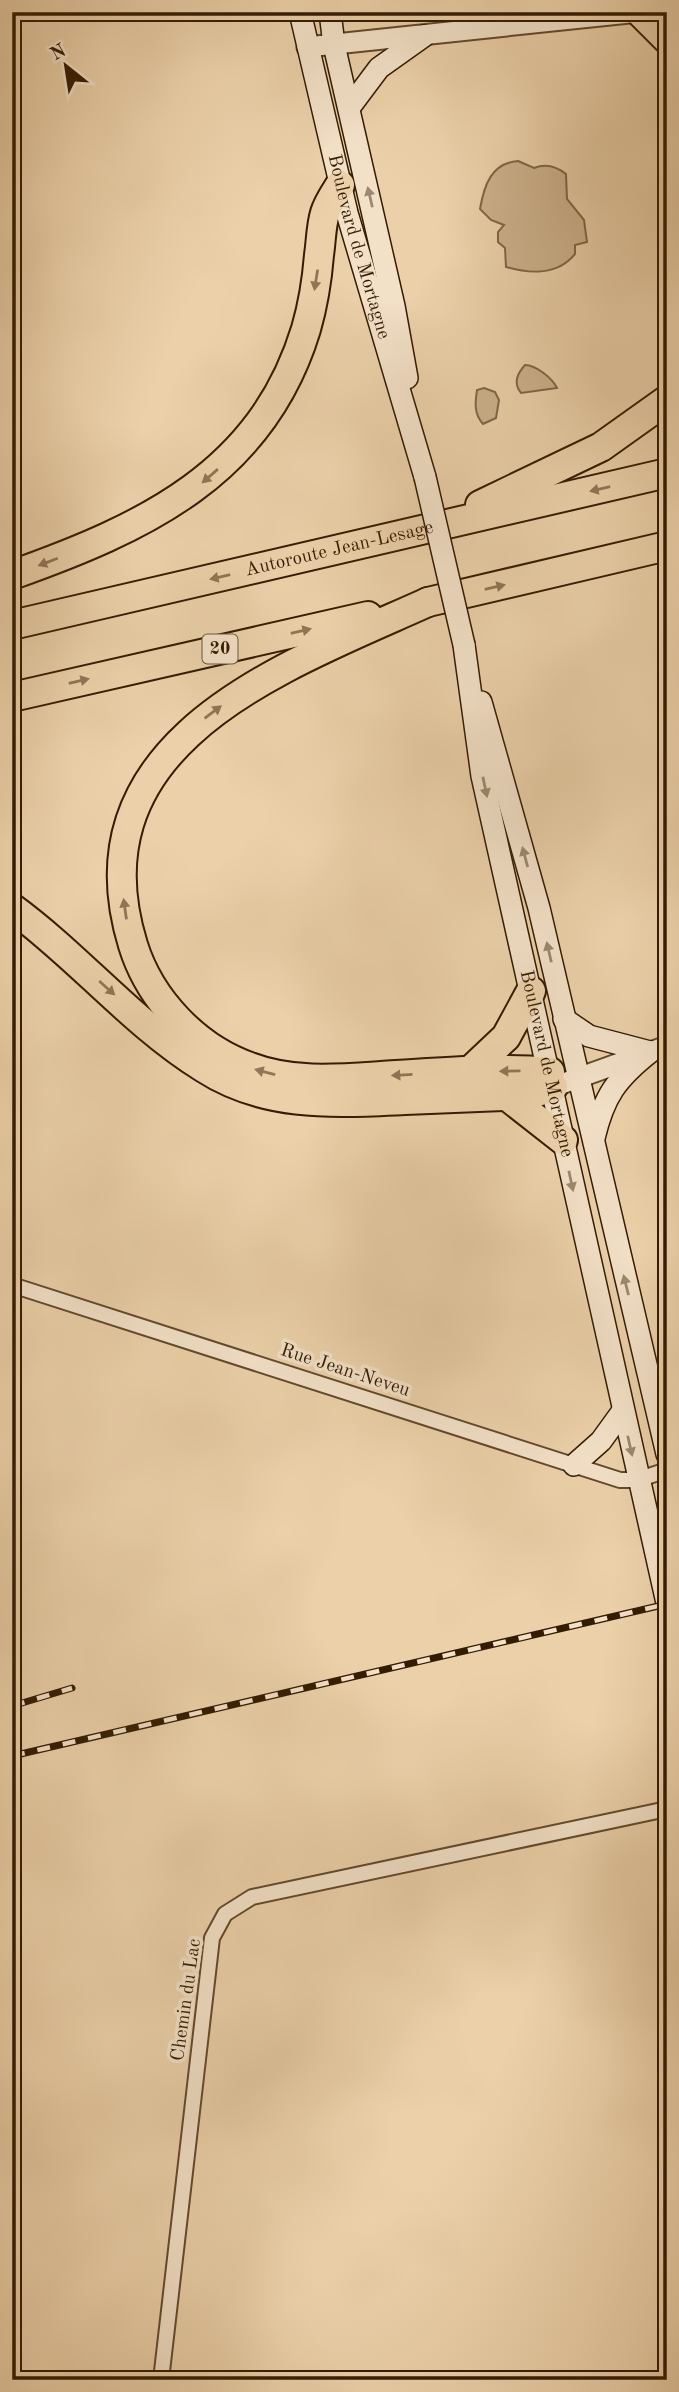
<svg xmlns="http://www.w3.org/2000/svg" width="679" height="2392" font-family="'Old Standard TT',serif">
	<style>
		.green { fill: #ccb18c; stroke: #806646; stroke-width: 2 }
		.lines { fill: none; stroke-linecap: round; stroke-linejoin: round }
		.minor-casing { stroke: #62492b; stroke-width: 18 }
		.tertiary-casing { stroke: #62492b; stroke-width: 23 }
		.secondary-casing { stroke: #341c01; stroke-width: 24 }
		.motorway-casing { stroke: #341c01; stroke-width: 32 }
		.minor { stroke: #f2e0c7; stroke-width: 14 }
		.tertiary { stroke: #f2e0c7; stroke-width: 19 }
		.secondary { stroke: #f2e0c7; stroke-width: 21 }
		.motorway { stroke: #ebd0a9; stroke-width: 28 }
		.rail-casing { stroke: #341c01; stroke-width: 7 }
		.rail { stroke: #f2e0c7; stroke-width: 4.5; stroke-dasharray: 13; stroke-linecap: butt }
		.secondary-bridge-casing { stroke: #341c01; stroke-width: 24; stroke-linecap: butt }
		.secondary-bridge { stroke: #f2e0c7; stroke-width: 21 }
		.oneway { fill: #9c886e }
		.oneway2 { fill: #907655 }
		.labels { text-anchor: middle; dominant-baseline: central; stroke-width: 7; stroke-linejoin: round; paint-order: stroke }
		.shield { fill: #f2e0c7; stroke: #6d573c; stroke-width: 2 }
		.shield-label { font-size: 18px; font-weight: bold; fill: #341c01 }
		.street-label { font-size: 19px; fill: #341c01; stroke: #f2e0c7 }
	</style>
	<rect width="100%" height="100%" fill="#ebd0a9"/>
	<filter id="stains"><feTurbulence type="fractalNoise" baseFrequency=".00286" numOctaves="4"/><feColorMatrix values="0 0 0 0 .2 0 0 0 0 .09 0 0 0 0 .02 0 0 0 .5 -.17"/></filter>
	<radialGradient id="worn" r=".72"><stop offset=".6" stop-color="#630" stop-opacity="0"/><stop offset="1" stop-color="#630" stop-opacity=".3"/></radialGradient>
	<g class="green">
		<path d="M518 161 534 168C546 163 556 166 566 174L567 199 584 220 587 242 575 245V254C558 275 530 274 506 267L505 248 498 242V232L504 225 491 220 480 209C484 186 491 163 518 161Z"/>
		<path d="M525 365C536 365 552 378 557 388L521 393C513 383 517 374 525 365Z"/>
		<path d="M484 388 495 392 499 400 496 418 483 424C474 414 475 403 477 390Z"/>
	</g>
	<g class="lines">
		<defs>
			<g id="minor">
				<polyline points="12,1285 620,1480 637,1480 667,1470"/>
				<polyline points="161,2380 212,1938 225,1914 252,1897 667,1809"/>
			</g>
			<g id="tertiary">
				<polyline points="307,47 639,12"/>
				<polyline points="553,1087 667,1046"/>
			</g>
			<g id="secondary">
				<path id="s1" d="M300 12 347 213 425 477"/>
				<polyline points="330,12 334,45 394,306 407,378"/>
				<polyline points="349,108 379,68 424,36"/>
				<path id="s2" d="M464 645 482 776 667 1603"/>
				<polyline points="481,702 539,908 667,1454"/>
				<polyline points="564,1019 589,1036 650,1052"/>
				<path d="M594 1138C604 1096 616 1079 650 1052"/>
				<polyline points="574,1465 601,1441 622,1412"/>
			</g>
			<g id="motorway">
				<polyline points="640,12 667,39"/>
				<polyline points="480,505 601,447 667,400"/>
				<path d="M12 575C144 528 262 474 306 329 313 305 317 280 319 255 321 242 321 226 325 213 328 203 335 193 340 185"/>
				<path d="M428 602C284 667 70 741 133 945 150 1000 196 1048 250 1067 292 1083 337 1079 381 1076 437 1073 494 1067 550 1072"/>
				<polyline points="428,602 667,546"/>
				<path id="s3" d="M12 625 667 473"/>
				<polyline points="12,697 368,616"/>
				<path d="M12 908C79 957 133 1024 204 1068 266 1108 334 1103 405 1100 445 1098 486 1097 527 1095L553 1087"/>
				<polyline points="470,1071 506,1037 531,991"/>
				<polyline points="507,1096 563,1140"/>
			</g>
		</defs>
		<use href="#minor" class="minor-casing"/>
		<use href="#tertiary" class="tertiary-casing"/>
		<use href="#secondary" class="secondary-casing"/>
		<use href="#motorway" class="motorway-casing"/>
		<use href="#minor" class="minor"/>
		<use href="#tertiary" class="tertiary"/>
		<use href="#secondary" class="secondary"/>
		<use href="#motorway" class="motorway"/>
		<defs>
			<g id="rail">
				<polyline points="12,1706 72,1688"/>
				<polyline points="12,1756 667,1604"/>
			</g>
		</defs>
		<use href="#rail" class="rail-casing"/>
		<use href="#rail" class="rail"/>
		<defs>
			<polyline id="secondary-bridge" points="425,477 464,645"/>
		</defs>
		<use href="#secondary-bridge" class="secondary-bridge-casing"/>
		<use href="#secondary-bridge" class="secondary-bridge"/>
	</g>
	<defs><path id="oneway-solid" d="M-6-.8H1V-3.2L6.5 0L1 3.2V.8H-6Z" transform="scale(1.75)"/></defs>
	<g class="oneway">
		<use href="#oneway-solid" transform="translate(370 197) rotate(-103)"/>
		<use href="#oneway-solid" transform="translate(485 787) rotate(78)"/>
		<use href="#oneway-solid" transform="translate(525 857) rotate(-105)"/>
		<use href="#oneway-solid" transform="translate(549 952) rotate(-103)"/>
		<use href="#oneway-solid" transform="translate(571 1181) rotate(78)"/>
		<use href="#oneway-solid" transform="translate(626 1285) rotate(-104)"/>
		<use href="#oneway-solid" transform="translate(630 1446) rotate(77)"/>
	</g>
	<g class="oneway2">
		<use href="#oneway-solid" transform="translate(316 280) rotate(99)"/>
		<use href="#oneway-solid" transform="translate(210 476) rotate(139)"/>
		<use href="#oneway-solid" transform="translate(600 489) rotate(167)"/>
		<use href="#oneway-solid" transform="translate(48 562) rotate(159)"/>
		<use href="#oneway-solid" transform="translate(220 577) rotate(167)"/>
		<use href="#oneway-solid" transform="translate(495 587) rotate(-13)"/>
		<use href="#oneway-solid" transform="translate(301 631) rotate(-13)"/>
		<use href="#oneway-solid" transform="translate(79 681) rotate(-13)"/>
		<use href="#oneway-solid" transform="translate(213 712) rotate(-37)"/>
		<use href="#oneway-solid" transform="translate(125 909) rotate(-98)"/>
		<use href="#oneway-solid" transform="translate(107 988) rotate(42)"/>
		<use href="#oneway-solid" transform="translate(510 1071) rotate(179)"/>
		<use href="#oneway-solid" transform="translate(265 1072) rotate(-165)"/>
		<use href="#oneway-solid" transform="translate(402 1075) rotate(177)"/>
	</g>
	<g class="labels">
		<rect class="shield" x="202.5" y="634.5" width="35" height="29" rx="5"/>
		<g class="shield-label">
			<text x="220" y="649">20</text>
		</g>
		<g class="street-label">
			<text stroke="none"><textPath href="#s1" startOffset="242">Boulevard de Mortagne</textPath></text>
			<text stroke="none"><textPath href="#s3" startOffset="336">Autoroute Jean-Lesage</textPath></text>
			<text stroke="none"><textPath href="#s2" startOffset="427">Boulevard de Mortagne</textPath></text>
			<text transform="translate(345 1371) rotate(18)">Rue Jean-Neveu</text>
			<text transform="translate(187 2000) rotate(-82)">Chemin du Lac</text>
		</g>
	</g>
	<rect width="679" height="2392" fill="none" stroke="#ebd0a9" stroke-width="42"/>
	<rect x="14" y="14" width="651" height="2364" fill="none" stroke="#341c01" stroke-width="3.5"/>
	<rect x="21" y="21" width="637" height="2350" fill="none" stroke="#341c01" stroke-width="2"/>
	<g transform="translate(66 66) rotate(330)" stroke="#f2e0c7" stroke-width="5" paint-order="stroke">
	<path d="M0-5L12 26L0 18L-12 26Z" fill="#341c01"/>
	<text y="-10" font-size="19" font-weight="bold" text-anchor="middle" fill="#341c01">N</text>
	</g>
	<rect width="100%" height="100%" filter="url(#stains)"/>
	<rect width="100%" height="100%" fill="url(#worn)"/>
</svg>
